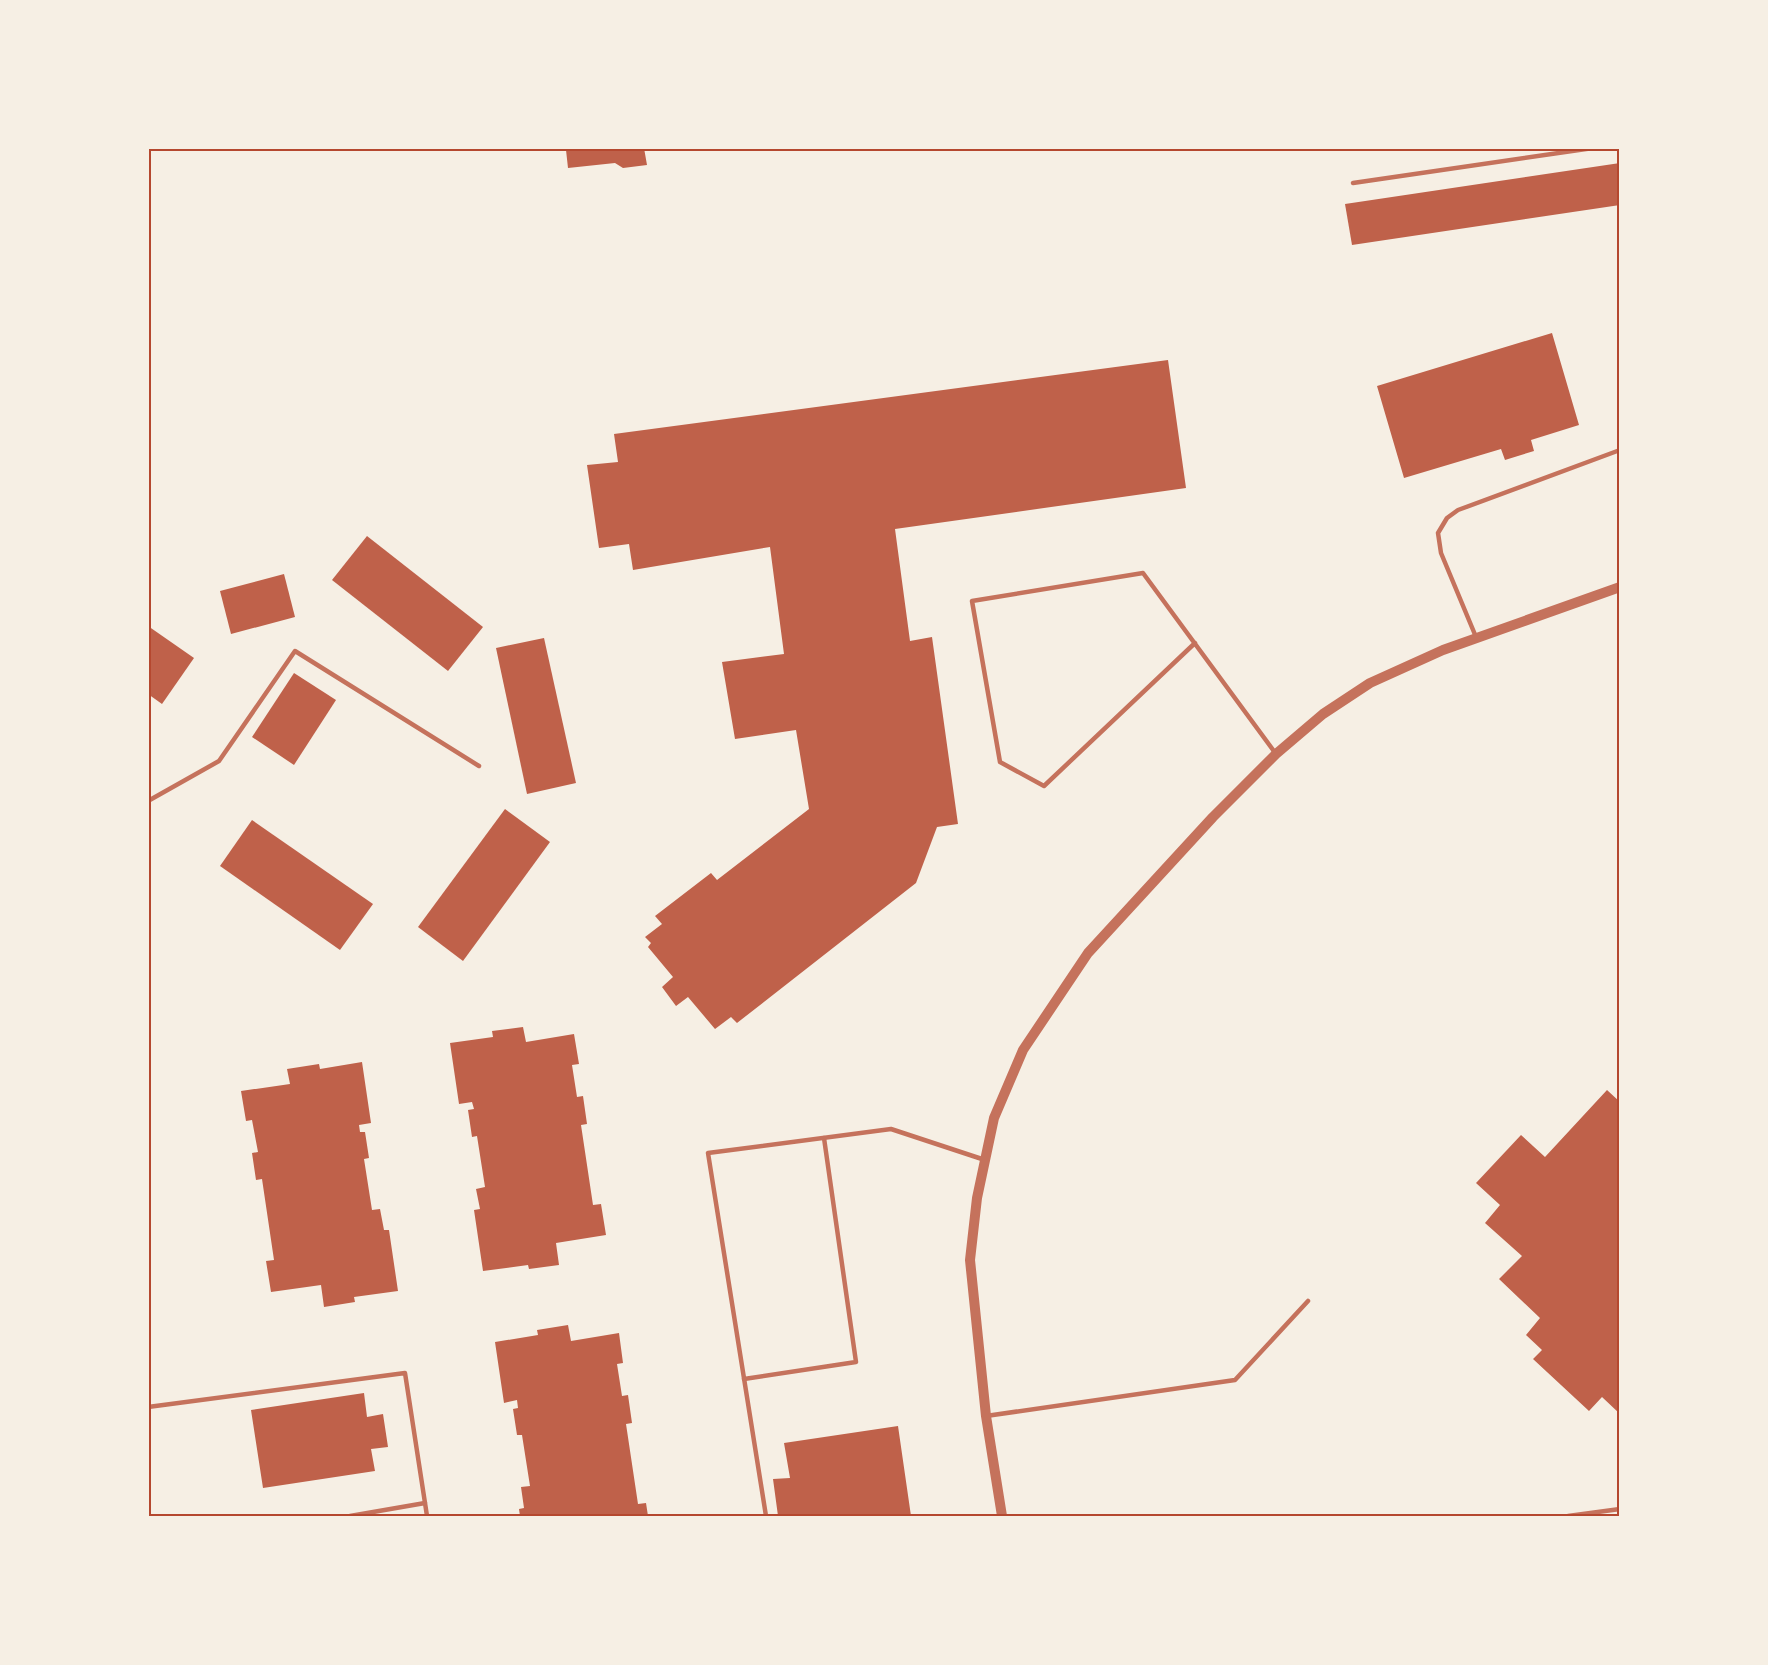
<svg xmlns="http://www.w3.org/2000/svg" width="1768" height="1665" font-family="Poppins,sans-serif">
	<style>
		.building { fill: #bf614a }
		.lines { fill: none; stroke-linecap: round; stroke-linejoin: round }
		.service { stroke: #c5725c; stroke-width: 4.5 }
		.tertiary { stroke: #c5725c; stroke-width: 10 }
		.neatline { fill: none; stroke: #b5482f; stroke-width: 2 }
	</style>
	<rect width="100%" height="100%" fill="#f6efe4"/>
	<g class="building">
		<polygon points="563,148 644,148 647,165 623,168 615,163 568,168 566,150"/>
		<polygon points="1620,163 1620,205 1352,245 1345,204"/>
		<polygon points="1552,333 1579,425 1531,440 1534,451 1505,460 1501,449 1404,478 1377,386"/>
		<polygon points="1168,360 1186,488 895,529 910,641 932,637 958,824 937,827 916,883 737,1023 731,1017 715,1029 688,997 676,1006 662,987 673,977 648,947 651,943 645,937 662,924 655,916 711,873 717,880 809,809 796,730 735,739 722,662 784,654 770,547 633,570 629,544 599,548 587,465 618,462 614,434"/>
		<polygon points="367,536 483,627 448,671 332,580"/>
		<polygon points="284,574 295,617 231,634 220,591"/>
		<polygon points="148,626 194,658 162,704 148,694"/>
		<polygon points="544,638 576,783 527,794 496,648"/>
		<polygon points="294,673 336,700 294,765 252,737"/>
		<polygon points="505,809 550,842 463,961 418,927"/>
		<polygon points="252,820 373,904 340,950 220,866"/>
		<polygon points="523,1027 526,1042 574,1034 579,1064 572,1065 577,1097 583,1096 587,1124 581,1125 593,1205 601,1204 606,1235 556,1243 559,1265 529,1269 528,1265 483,1271 474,1210 480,1209 476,1189 485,1187 477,1136 472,1137 468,1110 474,1109 472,1102 459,1104 450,1043 493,1037 492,1031"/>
		<polygon points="362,1062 371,1123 359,1125 360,1132 365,1132 369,1158 364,1159 372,1210 380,1209 384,1230 389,1230 398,1291 354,1297 355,1302 324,1307 321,1285 271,1292 266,1261 274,1260 262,1179 256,1180 252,1153 258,1152 252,1120 246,1121 241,1091 290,1084 287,1069 319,1064 320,1069"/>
		<polygon points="1607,1090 1620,1102 1620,1414 1602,1397 1589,1411 1533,1359 1542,1350 1526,1335 1540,1318 1499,1279 1522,1256 1485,1223 1500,1205 1476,1183 1521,1135 1545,1157"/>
		<polygon points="568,1325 571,1341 619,1333 623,1363 617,1364 622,1396 628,1395 632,1423 626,1424 638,1504 646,1503 648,1516 520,1516 519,1509 524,1508 521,1487 530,1486 522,1435 517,1435 513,1409 518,1408 517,1400 504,1403 495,1342 538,1335 537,1330"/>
		<polygon points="364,1393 367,1417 383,1414 388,1447 371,1449 375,1471 263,1488 251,1410"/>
		<polygon points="898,1426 911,1516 778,1516 773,1479 790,1478 784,1443"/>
	</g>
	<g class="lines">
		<g class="service">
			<polyline points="1353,183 1593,148"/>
			<polyline points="1476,637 1441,553 1438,533 1447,518 1458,510 1620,450"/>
			<polyline points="1195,643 1044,786 1000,762 972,601 1143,573 1276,754"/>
			<polyline points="148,801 219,761 295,651 479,766"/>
			<polyline points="744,1379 856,1362 824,1138"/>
			<polyline points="148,1407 405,1373 427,1516"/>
			<polyline points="986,1416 1235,1380 1308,1301"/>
			<polyline points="350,1516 425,1503"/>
			<polyline points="766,1516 708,1153 891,1129 985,1160"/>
			<polyline points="1568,1516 1620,1509"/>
		</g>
		<polyline class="tertiary" points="1002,1516 986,1416 970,1260 977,1198 994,1118 1023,1050 1088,953 1213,817 1276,754 1323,714 1370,683 1443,650 1620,587"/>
	</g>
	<rect width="1768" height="1665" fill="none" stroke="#f6efe4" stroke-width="300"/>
	<rect x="150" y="150" width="1468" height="1365" class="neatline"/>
</svg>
